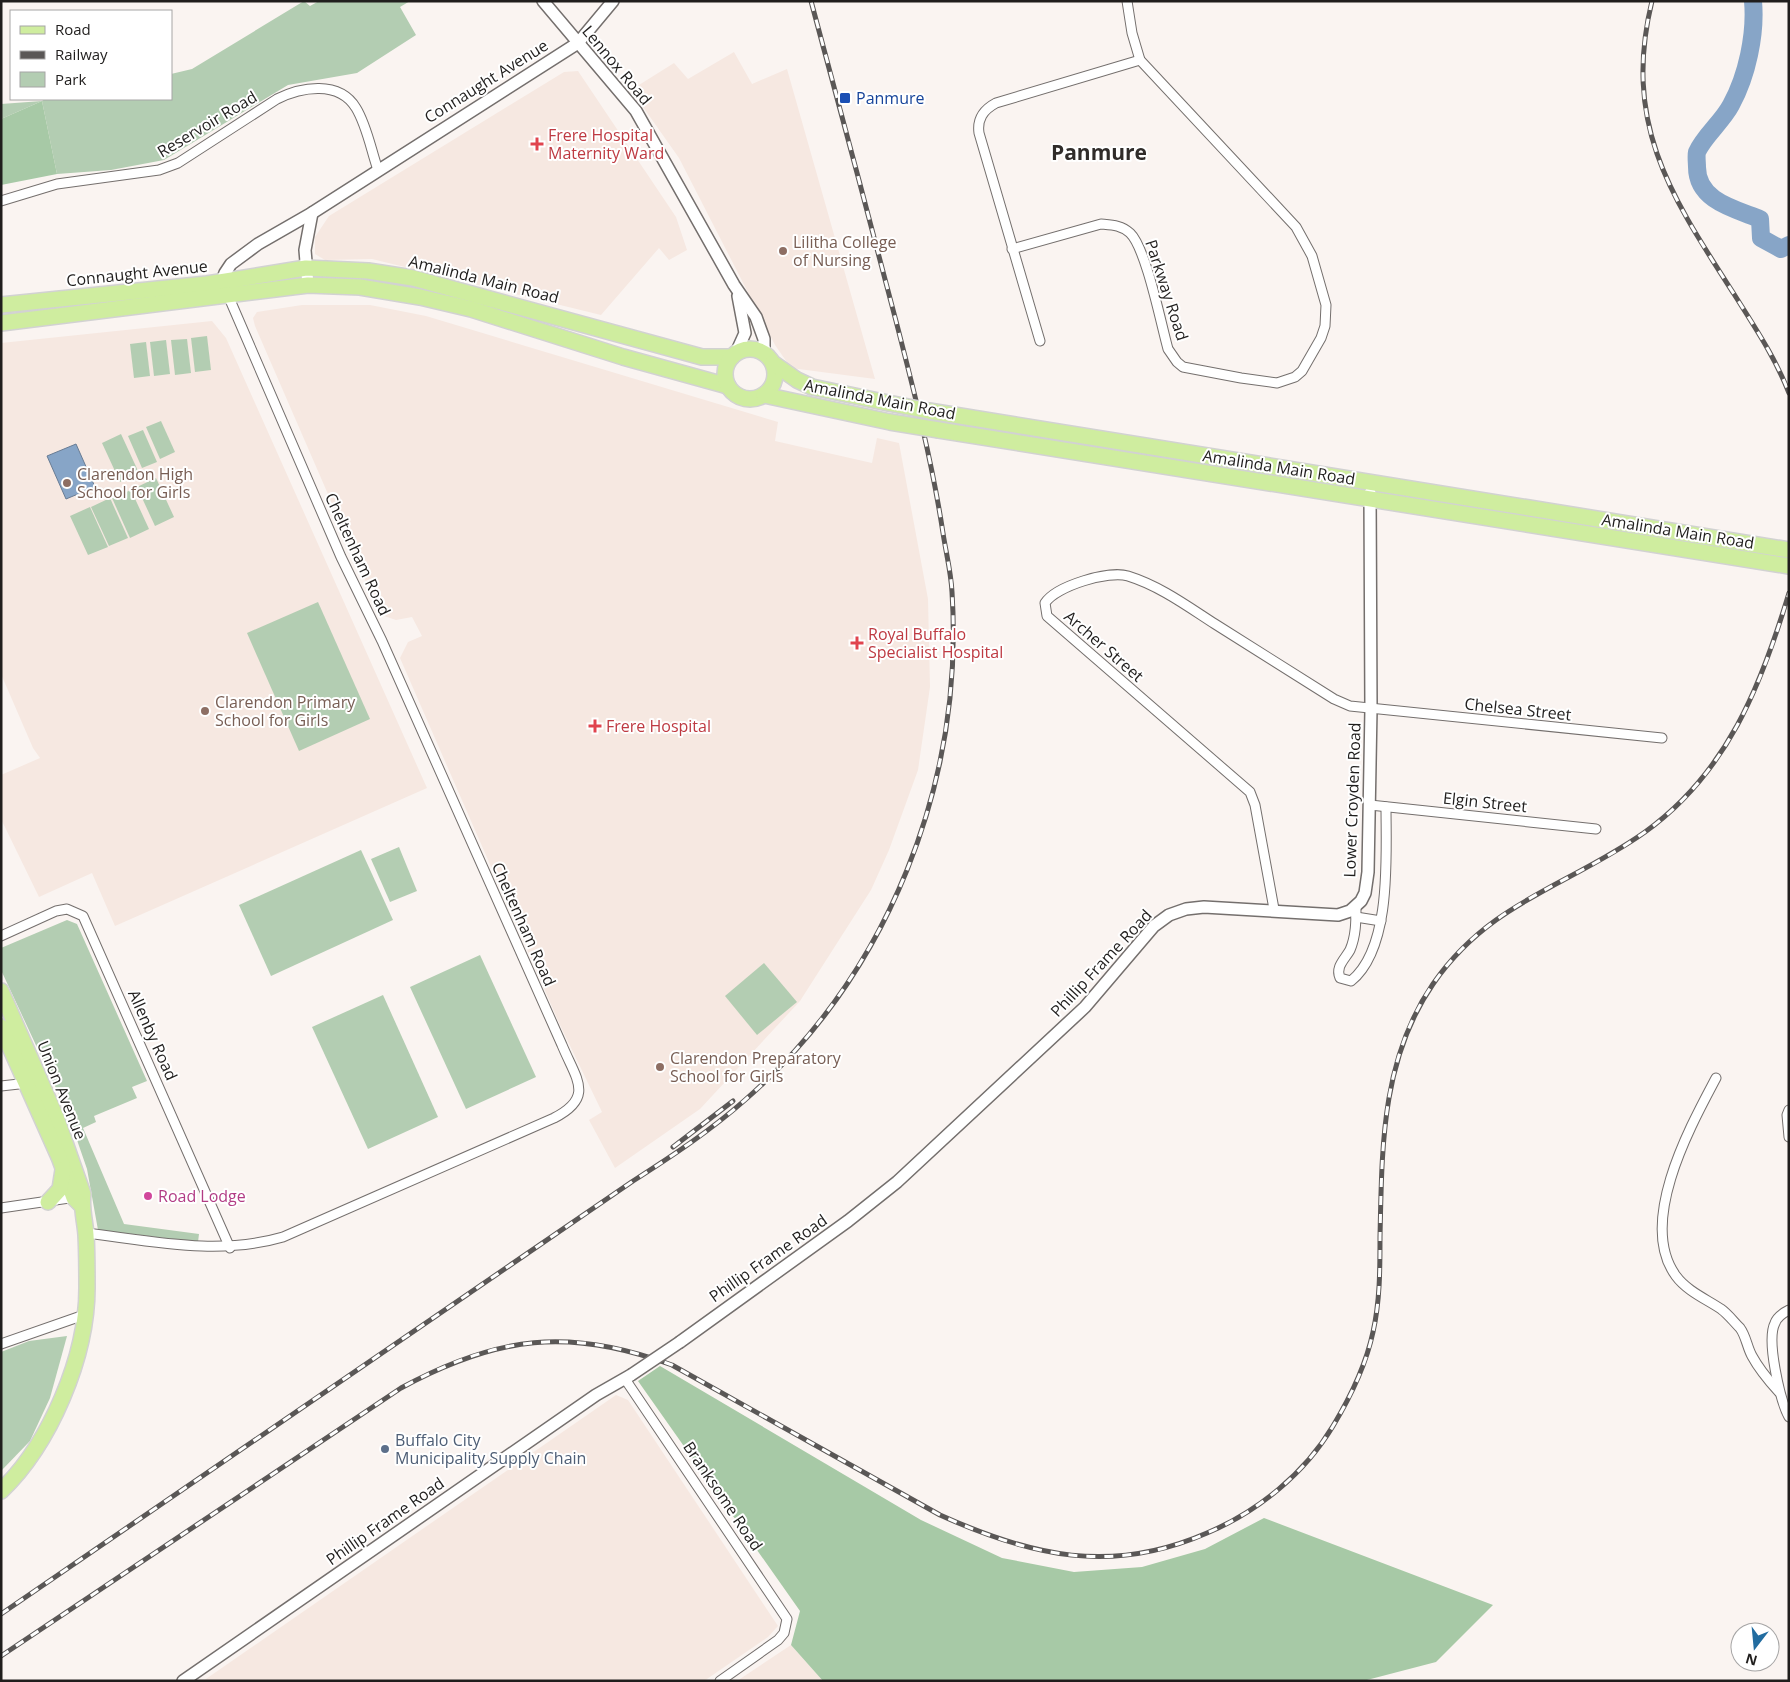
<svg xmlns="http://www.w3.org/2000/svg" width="1790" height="1682" font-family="'Open Sans',sans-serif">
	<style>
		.built { fill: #f6e8e1 }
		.green { fill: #b3cdb2 }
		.forest { fill: #a7c9a6 }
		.water { fill: #87a5c7; stroke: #687c94 }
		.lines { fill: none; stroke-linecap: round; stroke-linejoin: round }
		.river { stroke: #87a5c7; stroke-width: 18 }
		.minor-casing { stroke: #746f6d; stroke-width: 11 }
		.tertiary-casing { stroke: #746f6d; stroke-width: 14 }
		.primary-casing { stroke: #d2d2d2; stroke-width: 18 }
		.minor { stroke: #fff; stroke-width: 9 }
		.tertiary { stroke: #fff; stroke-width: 11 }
		.primary { stroke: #cfed9f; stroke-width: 15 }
		.rail-casing { stroke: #5a5756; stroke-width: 5 }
		.rail { stroke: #fff; stroke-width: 3; stroke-dasharray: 9; stroke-linecap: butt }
		.tertiary-bridge-casing { stroke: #746f6d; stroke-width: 14; stroke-linecap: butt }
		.primary-bridge-casing { stroke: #d2d2d2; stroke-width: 18; stroke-linecap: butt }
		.tertiary-bridge { stroke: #fff; stroke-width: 11 }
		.primary-bridge { stroke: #cfed9f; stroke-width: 15 }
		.transit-dot { fill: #1a4fb4; stroke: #fff; stroke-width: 2 }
		.health-dot { fill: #e0444e; stroke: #fff; stroke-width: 2 }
		.education-dot { fill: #8d6e63; stroke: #fff; stroke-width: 2 }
		.hotel-dot { fill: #d1479c; stroke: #fff; stroke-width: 2 }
		.service-dot { fill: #5c6f8a; stroke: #fff; stroke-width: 2 }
		.labels { text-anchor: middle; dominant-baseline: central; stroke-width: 4; stroke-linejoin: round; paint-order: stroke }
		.street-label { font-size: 16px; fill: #201e1d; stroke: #fff }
		.transit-label { font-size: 16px; fill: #164399; stroke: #fff; text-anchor: start }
		.health-label { font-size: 16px; fill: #be3a42; stroke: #fff; text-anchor: start }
		.education-label { font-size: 16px; fill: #785e54; stroke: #fff; text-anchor: start }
		.hotel-label { font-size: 16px; fill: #b23c85; stroke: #fff; text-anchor: start }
		.service-label { font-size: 16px; fill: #4e5e75; stroke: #fff; text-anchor: start }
		.district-label { font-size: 21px; font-weight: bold; fill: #302c2a; stroke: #fff }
	</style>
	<rect width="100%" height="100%" fill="#faf4f1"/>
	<g class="built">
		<polygon points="734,52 752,84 787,69 875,379 791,368 775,345 679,158 631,90 674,63 688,79"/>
		<polygon points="578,71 676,217 687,250 669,260 659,248 601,315 372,259 325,260 315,254 315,237 329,216 564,72"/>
		<polygon points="302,305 370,305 426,316 778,422 775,441 872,463 877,438 899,443 928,599 930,687 918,770 889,850 871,890 800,1001 700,1109 615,1168 589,1120 602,1112 560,1025 400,658 408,642 422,636 412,617 396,620 384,616 377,607 255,326 253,318 257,312"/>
		<polygon points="212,321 226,338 427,788 115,926 92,873 39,897 1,819 1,775 40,758 33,748 1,674 1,343"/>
		<polygon points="616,1395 628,1400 778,1626 768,1637 704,1681 203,1681"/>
		<polygon points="791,1645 823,1681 737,1681"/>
	</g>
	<g class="green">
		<polygon points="304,1 310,6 319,1 410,1 400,7 416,35 357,73 288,85 164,160 111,170 57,174 42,101 1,119 1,104 42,101 45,99 171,99 171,74 192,69"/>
		<polygon points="207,336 211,370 195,372 191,338"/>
		<polygon points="187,339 191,373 175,375 171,340"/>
		<polygon points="166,340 170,374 154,376 150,342"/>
		<polygon points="146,342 150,376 134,378 130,344"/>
		<polygon points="161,421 175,452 160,459 146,427"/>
		<polygon points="143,430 157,462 142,468 128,436"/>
		<polygon points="121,434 139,473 120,482 102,443"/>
		<polygon points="156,478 174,517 155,526 137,487"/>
		<polygon points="131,490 149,529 130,538 112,498"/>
		<polygon points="110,498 128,538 109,546 91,507"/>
		<polygon points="90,507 108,547 88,555 70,516"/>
		<polygon points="318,602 370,719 299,751 247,633"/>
		<polygon points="399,847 417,891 390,902 371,859"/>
		<polygon points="361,850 393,920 271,976 239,905"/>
		<polygon points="67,920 77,924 147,1081 132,1087 137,1098 94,1116 96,1122 83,1128 124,1224 199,1234 198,1242 98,1230 87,1169 68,1114 1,970 1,948"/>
		<polygon points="480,955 536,1077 466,1109 410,987"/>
		<polygon points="764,963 797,1002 757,1035 725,996"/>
		<polygon points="383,995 438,1117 368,1149 312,1027"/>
		<polygon points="67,1336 50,1398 30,1441 1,1471 1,1352 29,1341"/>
	</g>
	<g class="forest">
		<polygon points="42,101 57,174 1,185 1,119"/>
		<polygon points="660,1366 921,1520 1002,1558 1074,1572 1142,1567 1205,1549 1264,1518 1493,1605 1436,1662 1363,1681 823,1681 791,1645 800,1611 638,1381"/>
	</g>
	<polygon class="water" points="76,444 95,487 66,499 47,456"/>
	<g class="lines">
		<path class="river" d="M1753 1C1756 34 1747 76 1731 105 1722 122 1704 136 1697 152 1696 156 1697 163 1697 167 1697 201 1735 209 1760 219L1761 238 1781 249 1789 245"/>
		<defs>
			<g id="minor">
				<path d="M1 201 57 184 159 170 178 163 277 99C301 87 339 80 356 108 367 126 371 150 378 170"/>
				<path d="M1012 249 1101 224C1112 225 1121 225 1130 233 1146 248 1161 324 1168 349L1177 362 1183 367 1241 378 1277 383 1295 377 1302 371 1321 338 1325 326 1326 305 1312 256 1296 227 1140 60 1132 33 1127 1"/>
				<path d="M1040 341 979 133C977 119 983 110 996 103L1140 60"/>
				<polyline points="1370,805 1596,829"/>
				<path d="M1356 907C1356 921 1356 936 1350 950 1345 959 1335 967 1340 978L1351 981C1392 948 1386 855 1386 807"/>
				<path d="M1274 909 1255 805 1250 792 1047 616 1045 603C1056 586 1109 570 1128 576 1160 586 1187 606 1215 624 1254 649 1294 674 1334 699L1350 706 1662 738"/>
				<polyline points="1356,917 1381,921"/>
				<polyline points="1,936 56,911 67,909 83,916 230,1248"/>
				<path d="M1716 1078C1690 1127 1637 1223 1676 1276 1687 1291 1706 1299 1721 1309 1728 1314 1734 1322 1740 1328 1746 1336 1747 1347 1752 1356 1759 1369 1769 1381 1779 1392"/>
				<polyline points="1,1086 28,1083"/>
				<polyline points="1789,1110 1787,1115 1789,1137"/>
				<polyline points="1,1208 76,1197"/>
				<path d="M86 1233C152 1241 218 1256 283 1237L554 1118C595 1097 576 1079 562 1045L382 641 341 557 227 293"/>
				<path d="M1789 1310C1783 1313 1777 1317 1775 1323 1766 1340 1780 1400 1789 1417"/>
				<polyline points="1,1344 84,1315"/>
				<polyline points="625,1379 787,1619 784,1633 778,1640 720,1681"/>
			</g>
			<g id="tertiary">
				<polyline points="543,1 636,111 734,285 756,317 764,339 764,353"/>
				<polyline points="222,281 225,273 231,264 258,244 312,213 578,43 613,1"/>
				<polyline points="308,285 305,250 312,213"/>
				<polyline points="736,353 745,333 738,296"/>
				<polyline points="680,1342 848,1221 897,1182 1085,1007 1154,926 1169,915 1186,909 1204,907 1338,915 1350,911 1361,901 1365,893 1368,872 1371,709 1370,493"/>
				<polyline points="183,1681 596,1395 631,1375"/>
			</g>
			<g id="primary">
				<polyline points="1,305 207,284 306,268 368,271 413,278 702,357 732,357"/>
				<polyline points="1,323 308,285 360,287 420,297 471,309 623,357 728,386"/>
				<circle cx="750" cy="374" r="25"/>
				<polyline points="773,363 797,380 812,387 888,403"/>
				<polyline points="764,395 890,422"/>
				<polyline points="929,411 1789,550"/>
				<polyline points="939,430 1789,566"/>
				<path d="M1 991 56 1117 83 1194C81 1208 85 1221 86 1235 87 1253 87 1271 87 1288 87 1357 50 1444 1 1491"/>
				<polyline points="1,1027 59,1157 74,1198 81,1205"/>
				<polyline points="48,1202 60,1189 63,1170"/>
			</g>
		</defs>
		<use href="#minor" class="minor-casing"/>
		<use href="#tertiary" class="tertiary-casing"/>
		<use href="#primary" class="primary-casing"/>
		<use href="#minor" class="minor"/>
		<use href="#tertiary" class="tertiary"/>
		<use href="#primary" class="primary"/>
		<defs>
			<g id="rail">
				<path d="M1652 1C1622 124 1671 196 1734 294 1754 326 1775 357 1789 393"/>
				<polyline points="673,1147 733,1101"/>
				<path d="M1 1614 633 1181C672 1156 710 1131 745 1100 889 974 964 782 952 592 951 572 946 553 943 533 932 461 914 391 896 321 868 214 840 108 811 1"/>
				<path d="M1 1656 401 1388C497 1336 569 1327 672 1365L940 1515C1031 1556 1111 1575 1207 1533 1259 1511 1305 1473 1333 1426 1351 1396 1366 1365 1373 1332 1380 1301 1380 1269 1380 1237 1382 1148 1381 1060 1433 984 1490 901 1569 886 1645 832 1727 773 1761 686 1789 593"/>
			</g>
		</defs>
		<use href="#rail" class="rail-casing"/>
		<use href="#rail" class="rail"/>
		<defs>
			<polyline id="tertiary-bridge" points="631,1375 680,1342"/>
			<g id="primary-bridge">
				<polyline points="888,403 929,411"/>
				<polyline points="890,422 939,430"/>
			</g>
		</defs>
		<use href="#tertiary-bridge" class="tertiary-bridge-casing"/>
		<use href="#primary-bridge" class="primary-bridge-casing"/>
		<use href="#tertiary-bridge" class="tertiary-bridge"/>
		<use href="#primary-bridge" class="primary-bridge"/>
	</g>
	<rect class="transit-dot" x="839" y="92" width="12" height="12" rx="2.5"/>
	<g class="health-dot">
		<path d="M534.5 136.5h5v5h5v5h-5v5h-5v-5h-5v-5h5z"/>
		<path d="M854.5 635.5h5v5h5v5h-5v5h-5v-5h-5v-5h5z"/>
		<path d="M592.5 718.5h5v5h5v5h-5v5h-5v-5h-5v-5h5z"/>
	</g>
	<g class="education-dot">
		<circle cx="783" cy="251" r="5"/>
		<circle cx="67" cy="483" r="5"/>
		<circle cx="205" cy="711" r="5"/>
		<circle cx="660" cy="1067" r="5"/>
	</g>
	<circle class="hotel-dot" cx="148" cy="1196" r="5"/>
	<circle class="service-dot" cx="385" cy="1449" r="5"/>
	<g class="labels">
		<g class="street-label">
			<text transform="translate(617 65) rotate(50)">Lennox Road</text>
			<text transform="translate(486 81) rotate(-32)">Connaught Avenue</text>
			<text transform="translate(207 124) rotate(-31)">Reservoir Road</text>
			<text transform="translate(137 273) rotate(-6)">Connaught Avenue</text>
			<text transform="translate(484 279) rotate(14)">Amalinda Main Road</text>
			<text transform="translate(1167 290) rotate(72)">Parkway Road</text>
			<text transform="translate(880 399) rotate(11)">Amalinda Main Road</text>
			<text transform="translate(1279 467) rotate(9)">Amalinda Main Road</text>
			<text transform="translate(1678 531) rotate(9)">Amalinda Main Road</text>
			<text transform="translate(358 554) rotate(65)">Cheltenham Road</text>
			<text transform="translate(1104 646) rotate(41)">Archer Street</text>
			<text transform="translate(1518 709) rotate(6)">Chelsea Street</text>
			<text transform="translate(1352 800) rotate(-88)">Lower Croyden Road</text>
			<text transform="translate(1485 802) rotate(6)">Elgin Street</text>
			<text transform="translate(524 924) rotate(66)">Cheltenham Road</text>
			<text transform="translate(1101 963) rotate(-47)">Phillip Frame Road</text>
			<text transform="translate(153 1035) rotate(66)">Allenby Road</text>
			<text transform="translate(62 1090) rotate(68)">Union Avenue</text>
			<text transform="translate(768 1258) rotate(-35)">Phillip Frame Road</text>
			<text transform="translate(723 1496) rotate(56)">Branksome Road</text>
			<text transform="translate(385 1521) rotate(-35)">Phillip Frame Road</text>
		</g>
		<g class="transit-label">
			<text x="856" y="98">Panmure</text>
		</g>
		<g class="health-label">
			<text x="548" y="135">Frere Hospital<tspan x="548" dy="18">Maternity Ward</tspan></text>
			<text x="868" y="634">Royal Buffalo<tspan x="868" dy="18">Specialist Hospital</tspan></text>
			<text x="606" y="726">Frere Hospital</text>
		</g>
		<g class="education-label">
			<text x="793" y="242">Lilitha College<tspan x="793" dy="18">of Nursing</tspan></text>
			<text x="77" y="474">Clarendon High<tspan x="77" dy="18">School for Girls</tspan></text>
			<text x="215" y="702">Clarendon Primary<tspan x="215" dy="18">School for Girls</tspan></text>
			<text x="670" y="1058">Clarendon Preparatory<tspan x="670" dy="18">School for Girls</tspan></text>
		</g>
		<g class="hotel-label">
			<text x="158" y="1196">Road Lodge</text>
		</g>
		<g class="service-label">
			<text x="395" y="1440">Buffalo City<tspan x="395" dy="18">Municipality Supply Chain</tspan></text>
		</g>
		<g class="district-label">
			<text x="1099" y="152">Panmure</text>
		</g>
	</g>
	<rect width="1790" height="1682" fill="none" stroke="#201e1d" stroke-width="5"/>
	<rect x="10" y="10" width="162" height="90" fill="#ffffff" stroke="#a6a5a5"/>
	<rect x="20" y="26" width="25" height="8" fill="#cfed9f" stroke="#a6a5a5"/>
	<text x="55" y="35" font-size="15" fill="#201e1d">Road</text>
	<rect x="20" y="51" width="25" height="8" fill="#5a5756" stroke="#a6a5a5"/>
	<text x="55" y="60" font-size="15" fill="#201e1d">Railway</text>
	<rect x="20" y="72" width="25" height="15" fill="#b3cdb2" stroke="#a6a5a5"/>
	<text x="55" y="85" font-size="15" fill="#201e1d">Park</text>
	<g transform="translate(1755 1647) rotate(196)"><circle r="24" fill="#ffffff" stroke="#a6a5a5"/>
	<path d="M0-4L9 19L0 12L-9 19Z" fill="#226ca0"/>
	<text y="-8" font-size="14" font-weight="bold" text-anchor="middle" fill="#201e1d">N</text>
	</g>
</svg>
